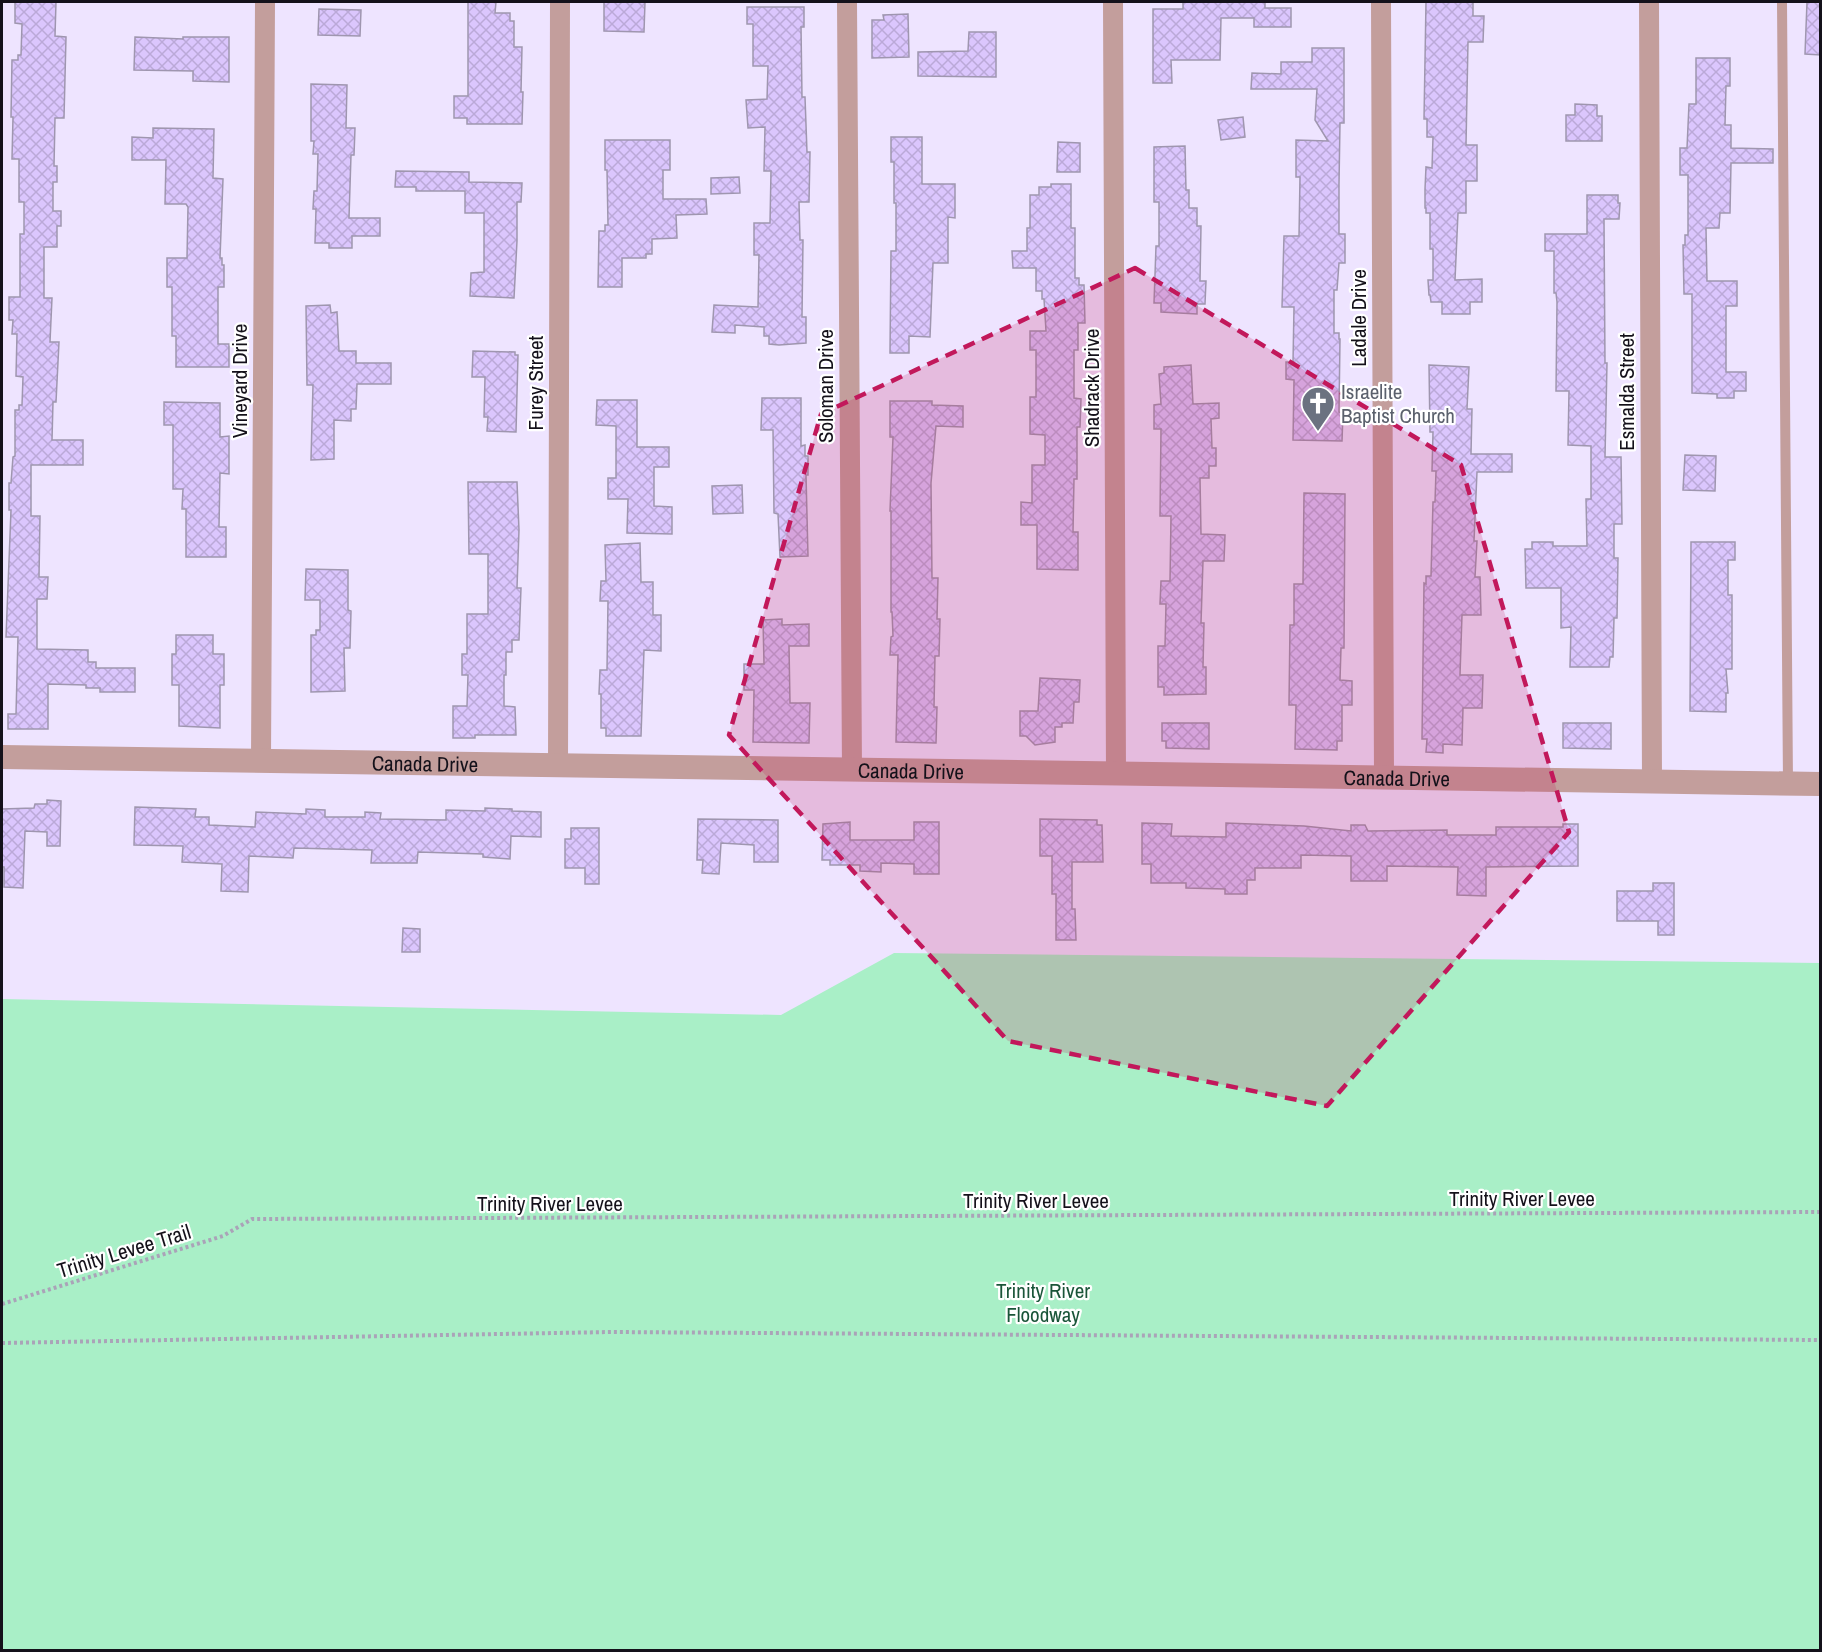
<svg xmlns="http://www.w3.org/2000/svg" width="1822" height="1652" font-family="'Archivo Narrow',sans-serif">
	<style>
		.green { fill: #a9efc7 }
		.building { fill: url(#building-cross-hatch); stroke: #9f96af; stroke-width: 1.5 }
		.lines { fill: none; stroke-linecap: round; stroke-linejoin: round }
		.path { stroke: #aaa3b8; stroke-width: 4; stroke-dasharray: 3 3; stroke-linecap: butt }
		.service { stroke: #c39e9c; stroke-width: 10 }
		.minor { stroke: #c39e9c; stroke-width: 20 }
		.tertiary { stroke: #c39e9c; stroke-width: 24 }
		.marked { fill: #c2185b; fill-opacity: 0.2; stroke: #c2185b; stroke-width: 4.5; stroke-dasharray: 12 8; stroke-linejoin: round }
		.labels { text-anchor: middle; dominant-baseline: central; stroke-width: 4.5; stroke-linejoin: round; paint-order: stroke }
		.street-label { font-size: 21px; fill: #14111a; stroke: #fff }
		.worship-label { font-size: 21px; fill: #5b616d; stroke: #fff; text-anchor: start }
		.park-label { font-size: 21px; fill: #1a5539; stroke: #fff }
	</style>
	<defs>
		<pattern id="building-cross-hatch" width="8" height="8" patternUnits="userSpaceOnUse" patternTransform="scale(1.5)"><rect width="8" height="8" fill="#dbc6fd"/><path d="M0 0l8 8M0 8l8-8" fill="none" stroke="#bba9d8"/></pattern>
	</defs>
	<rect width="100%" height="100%" fill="#eee4ff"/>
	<polygon class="green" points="894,953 1820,963 1820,1650 2,1650 2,999 781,1015"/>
	<g class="building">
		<polygon points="15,2 56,2 55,36 66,37 64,118 55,118 54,166 57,166 57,182 53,182 53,211 61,211 61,226 57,226 57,247 44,247 44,298 52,298 50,342 59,342 56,402 53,402 52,440 83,440 83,465 31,465 31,516 40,516 39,577 48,577 47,599 37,599 37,649 88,650 88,662 96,662 96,668 135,668 135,692 100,692 100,688 86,688 86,685 48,684 48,729 8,729 8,714 16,714 18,637 6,637 11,510 9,510 9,483 11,483 13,457 15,456 15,410 19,410 19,405 22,405 23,377 16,376 17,334 12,334 13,320 9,320 9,297 20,297 20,234 24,234 24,202 19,202 19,159 12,159 13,117 11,117 12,60 18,60 18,55 21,55 22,24 15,23"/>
		<polygon points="468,2 496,2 495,13 510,13 510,21 514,21 514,47 522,47 521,92 523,92 522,124 467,124 467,118 454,118 454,96 468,96"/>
		<polygon points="604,2 645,2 644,32 604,31"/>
		<polygon points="1183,2 1265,2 1265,8 1291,8 1291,27 1254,27 1254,18 1221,18 1220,60 1171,60 1172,83 1153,83 1153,9 1183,9"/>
		<polygon points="1426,2 1473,2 1473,16 1484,16 1483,42 1468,42 1466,145 1477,145 1477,181 1466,181 1466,213 1458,213 1455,280 1482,279 1482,302 1470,302 1470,314 1442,314 1442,302 1431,302 1430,295 1429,295 1428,280 1433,280 1433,249 1430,249 1430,213 1426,213 1426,208 1425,208 1425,189 1426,167 1432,168 1433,137 1427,137 1427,119 1424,119"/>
		<polygon points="1807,2 1821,2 1821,55 1805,54"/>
		<polygon points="747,7 804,7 804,27 801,27 802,97 805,97 807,152 810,152 809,202 799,202 800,240 803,240 802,317 806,317 806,343 779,345 769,344 769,336 764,336 764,327 735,325 735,333 712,332 714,305 758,307 759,255 754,255 754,223 770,223 771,171 764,171 765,127 748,128 746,100 767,99 768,66 753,66 753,24 747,24"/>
		<polygon points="319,9 361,10 360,36 318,35"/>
		<polygon points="908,14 909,57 872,58 872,20 884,20 883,15"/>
		<polygon points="969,32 996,32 996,77 918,76 918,52 968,51"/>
		<polygon points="135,37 183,39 183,37 229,37 229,82 193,81 193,71 134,70"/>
		<polygon points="1312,48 1344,48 1344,123 1340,123 1339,184 1339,234 1345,234 1345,263 1339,263 1337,290 1334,290 1334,333 1339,333 1339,339 1340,339 1339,412 1343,413 1342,441 1293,440 1294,380 1286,379 1286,362 1293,362 1294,307 1282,307 1284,236 1299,236 1300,177 1296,177 1296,140 1328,141 1315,120 1317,89 1251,89 1252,73 1281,74 1281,62 1312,62"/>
		<polygon points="1696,58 1730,58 1730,86 1726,86 1725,125 1731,125 1731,148 1773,149 1773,163 1731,163 1730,213 1720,213 1719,228 1706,228 1707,281 1737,281 1737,306 1726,306 1726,372 1746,372 1746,391 1734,391 1734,398 1717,398 1717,394 1692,393 1692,294 1684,294 1683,245 1685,245 1685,235 1688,235 1688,175 1680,175 1680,148 1687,148 1689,104 1696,104"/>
		<polygon points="311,84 347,85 346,128 355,128 354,155 351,155 349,218 380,218 380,236 352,236 352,248 329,248 329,243 315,243 316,209 313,209 314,191 317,191 318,154 313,154 314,141 311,141"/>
		<polygon points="1575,104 1597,105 1597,116 1602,116 1602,141 1566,141 1566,115 1575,115"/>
		<polygon points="1243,117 1245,137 1221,140 1218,120"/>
		<polygon points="153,128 214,129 213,178 223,179 220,258 222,258 222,265 224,265 224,287 218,287 218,344 229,344 229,367 176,367 176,336 172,336 172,287 167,287 167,258 187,258 188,207 186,204 165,204 166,160 132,160 132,137 153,138"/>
		<polygon points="891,137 922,137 922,184 955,184 955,218 948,217 948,263 933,263 930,337 909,336 909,353 890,353 891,251 896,251 896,203 894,203 894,162 891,162"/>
		<polygon points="605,140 670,140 670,170 663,170 663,199 706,199 707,214 676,215 677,238 652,239 652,254 646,254 646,258 622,258 622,287 598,287 599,231 605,231 605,225 608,225 607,170 605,170"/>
		<polygon points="1058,142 1080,143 1080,172 1057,172"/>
		<polygon points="1185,146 1186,190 1189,190 1189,208 1197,208 1197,226 1201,226 1200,281 1206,281 1205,304 1197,304 1197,314 1161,312 1161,303 1154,303 1156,246 1159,246 1159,202 1154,202 1154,147"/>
		<polygon points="396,171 469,172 469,182 522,183 521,202 517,202 517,241 514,298 470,296 471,273 484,272 484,213 465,213 465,191 416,191 416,187 395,187"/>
		<polygon points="739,177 740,193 711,194 711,178"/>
		<polygon points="1051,184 1071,184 1071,228 1075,228 1075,278 1079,278 1079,285 1084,285 1085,323 1078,323 1078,350 1074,350 1074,398 1081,399 1080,427 1077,427 1077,479 1074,479 1073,532 1078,532 1078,570 1037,569 1037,525 1021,525 1021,502 1032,503 1032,465 1045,465 1045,435 1030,434 1030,397 1036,397 1036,350 1030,350 1030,331 1046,331 1044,299 1042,299 1042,291 1036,291 1036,268 1013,268 1012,251 1027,251 1027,228 1030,228 1030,195 1039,195 1039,187 1051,187"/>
		<polygon points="1587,195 1618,195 1618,203 1620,203 1619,219 1604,219 1605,363 1607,363 1605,457 1621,457 1622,524 1614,524 1614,558 1618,558 1617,618 1614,618 1613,657 1610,657 1609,667 1570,667 1571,627 1561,628 1561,588 1526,588 1525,549 1532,549 1532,542 1553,542 1553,546 1587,546 1586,499 1591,499 1591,446 1568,445 1569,391 1556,391 1557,302 1556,293 1554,293 1554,251 1545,251 1545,234 1587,234"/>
		<polygon points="330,305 331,313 337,312 339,351 356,351 356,363 391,363 391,384 357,384 356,409 351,409 351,421 334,420 334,459 311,460 313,385 307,385 306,306"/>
		<polygon points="473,351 515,352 515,355 518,355 516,432 487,431 488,417 484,417 485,377 472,377"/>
		<polygon points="1191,365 1193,404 1219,403 1219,418 1211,419 1212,448 1216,448 1216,466 1209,466 1209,478 1200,478 1201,534 1225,535 1224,561 1203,561 1201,623 1204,623 1203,667 1206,667 1206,694 1164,695 1164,687 1158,687 1158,646 1165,646 1166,604 1160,604 1161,581 1170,581 1171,516 1160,516 1161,429 1154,429 1154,405 1161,404 1159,374 1164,373 1164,367"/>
		<polygon points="1429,365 1469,367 1467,409 1472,409 1471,454 1512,454 1512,472 1477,472 1474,541 1477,541 1475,577 1480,577 1481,615 1462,615 1460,675 1483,675 1482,708 1463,708 1462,745 1443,744 1443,753 1426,752 1427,739 1422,739 1424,583 1426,584 1426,576 1431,576 1433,502 1435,502 1436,471 1432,471 1433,432 1430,432"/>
		<polygon points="762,398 801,398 801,446 805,445 805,456 808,456 808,475 806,475 808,556 780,557 778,514 774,513 773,430 761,430"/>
		<polygon points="597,400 637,400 637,447 669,447 669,467 654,467 654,506 672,507 672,534 627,533 628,499 608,499 608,478 616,478 616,426 596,425"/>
		<polygon points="890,401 932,401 932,405 963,406 963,427 936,426 931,483 932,578 938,578 937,619 940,619 939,656 935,656 934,707 937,707 936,743 896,742 898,655 890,655 891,637 893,636 892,612 891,612 891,511 890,511 893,437 890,437"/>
		<polygon points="164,402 220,403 220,437 229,436 229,474 220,473 219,527 226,527 226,557 186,557 186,509 182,509 183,489 173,489 173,425 164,425"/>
		<polygon points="1685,455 1716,456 1715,491 1683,490"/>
		<polygon points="468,482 517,482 519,530 517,588 521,588 519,640 512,640 512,652 506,652 506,675 504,675 504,706 515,707 516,735 475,735 475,738 453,738 453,706 467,706 468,675 462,675 462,654 467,654 467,614 488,614 488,554 469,554"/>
		<polygon points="742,485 743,513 713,514 712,486"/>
		<polygon points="1304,493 1345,494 1344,648 1341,648 1340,680 1352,681 1352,705 1342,705 1342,741 1337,741 1337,750 1295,749 1296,705 1289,705 1290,625 1294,625 1294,584 1303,584"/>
		<polygon points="1691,542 1735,542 1735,560 1728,560 1728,595 1732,595 1732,669 1726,669 1728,693 1726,693 1726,712 1690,711"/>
		<polygon points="640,543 641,582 653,582 653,615 661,615 661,651 644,650 641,736 606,736 606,728 601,728 601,694 599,694 600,670 607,670 608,601 600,601 601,581 606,581 605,545"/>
		<polygon points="306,569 348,570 348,610 351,611 350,648 344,648 345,691 311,692 311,635 316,635 316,630 320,630 320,600 305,600"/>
		<polygon points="782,619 782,625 809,624 809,646 789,646 790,703 810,703 809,743 753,742 754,690 744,690 744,664 764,664 763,620"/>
		<polygon points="176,635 213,635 213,654 224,654 224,685 220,685 220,728 179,726 179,685 172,685 172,654 176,654"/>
		<polygon points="1040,678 1080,680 1079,702 1074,702 1073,723 1062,723 1062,727 1055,727 1055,742 1035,745 1026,736 1020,736 1020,711 1038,711"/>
		<polygon points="1162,723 1209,723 1209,749 1166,748 1166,741 1162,741"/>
		<polygon points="1563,723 1611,723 1611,749 1563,748"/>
		<polygon points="47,800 61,801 60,846 47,846 47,832 25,831 23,888 4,887 4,867 2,867 2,809 34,808 35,804 47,804"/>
		<polygon points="135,807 196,809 195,817 209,817 209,825 255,827 256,812 306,814 306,809 325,810 325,817 365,817 365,812 381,813 380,819 446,820 446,810 485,811 485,808 512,809 512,811 541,812 541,837 511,836 510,859 483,857 483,854 418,852 417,863 371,863 372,850 294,848 293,858 249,856 248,892 221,891 222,864 182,862 183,846 134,845"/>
		<polygon points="698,819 778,820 778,862 754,862 754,845 721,843 719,874 702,873 703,860 697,860"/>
		<polygon points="1040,819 1097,820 1097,825 1102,825 1103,862 1072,862 1072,909 1075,909 1076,940 1056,940 1056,894 1052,894 1052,856 1040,856"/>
		<polygon points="850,822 850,840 914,840 914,822 939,822 939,874 914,874 914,864 881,863 881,872 860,871 860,865 830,865 830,860 822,860 823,824"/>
		<polygon points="1142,823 1172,824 1171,836 1226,837 1226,823 1304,826 1351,831 1351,825 1365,825 1368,831 1447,830 1447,835 1496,835 1496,827 1563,827 1563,824 1578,824 1578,866 1486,867 1486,896 1457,895 1458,867 1387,866 1387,881 1351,881 1351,856 1301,855 1301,868 1255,868 1255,880 1247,880 1247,894 1225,894 1225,889 1186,888 1186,883 1151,883 1151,864 1142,864"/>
		<polygon points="571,828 599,828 599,884 585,884 585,868 565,868 565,839 571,839"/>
		<polygon points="1653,883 1674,883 1674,935 1658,935 1658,921 1617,921 1617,891 1653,891"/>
		<polygon points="403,928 420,929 420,952 402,952"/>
	</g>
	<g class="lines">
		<g class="path">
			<polyline points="2,1304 223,1236 252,1219 1820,1212"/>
			<polyline points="2,1343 611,1332 1820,1340"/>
		</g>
		<polyline class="service" points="1782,2 1788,784"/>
		<g class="minor">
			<polyline points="847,2 852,770"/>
			<polyline points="1113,2 1116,774"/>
			<polyline points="1381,2 1384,778"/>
			<polyline points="1649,2 1652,783"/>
			<polyline points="261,761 265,2"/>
			<polyline points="558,765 560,2"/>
		</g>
		<path class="tertiary" id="s1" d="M2 757 1820 784"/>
	</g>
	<path class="marked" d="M1135 268 1461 465 1569 832 1327 1106 1008 1041 729 735 821 414Z"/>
	<defs>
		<symbol id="church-pin" viewBox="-11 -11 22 30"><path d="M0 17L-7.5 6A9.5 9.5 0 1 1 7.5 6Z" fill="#6b7280" stroke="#fff"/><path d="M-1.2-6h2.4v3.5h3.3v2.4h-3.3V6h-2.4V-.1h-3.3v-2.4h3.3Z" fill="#fff"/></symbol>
	</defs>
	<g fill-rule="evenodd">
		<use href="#church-pin" x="1299" y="384" width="38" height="52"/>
	</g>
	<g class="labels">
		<g class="street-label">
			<text transform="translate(1358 318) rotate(-90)">Ladale Drive</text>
			<text transform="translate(239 381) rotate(-90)">Vineyard Drive</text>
			<text transform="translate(535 383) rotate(-90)">Furey Street</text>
			<text transform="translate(825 386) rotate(-90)">Soloman Drive</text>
			<text transform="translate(1091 388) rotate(-90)">Shadrack Drive</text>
			<text transform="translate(1626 392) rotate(-90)">Esmalda Street</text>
			<text stroke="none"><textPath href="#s1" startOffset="423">Canada Drive</textPath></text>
			<text stroke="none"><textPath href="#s1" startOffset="909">Canada Drive</textPath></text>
			<text stroke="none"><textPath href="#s1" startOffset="1395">Canada Drive</textPath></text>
			<text x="1522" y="1198">Trinity River Levee</text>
			<text x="1036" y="1200">Trinity River Levee</text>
			<text x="550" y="1203">Trinity River Levee</text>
			<text transform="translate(124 1251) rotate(-17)">Trinity Levee Trail</text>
		</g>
		<g class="worship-label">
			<text x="1341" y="391">Israelite<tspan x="1341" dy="24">Baptist Church</tspan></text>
		</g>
		<g class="park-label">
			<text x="1043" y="1290">Trinity River<tspan x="1043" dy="24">Floodway</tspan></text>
		</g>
	</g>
	<rect width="1822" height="1652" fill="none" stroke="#14111a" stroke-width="6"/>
</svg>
